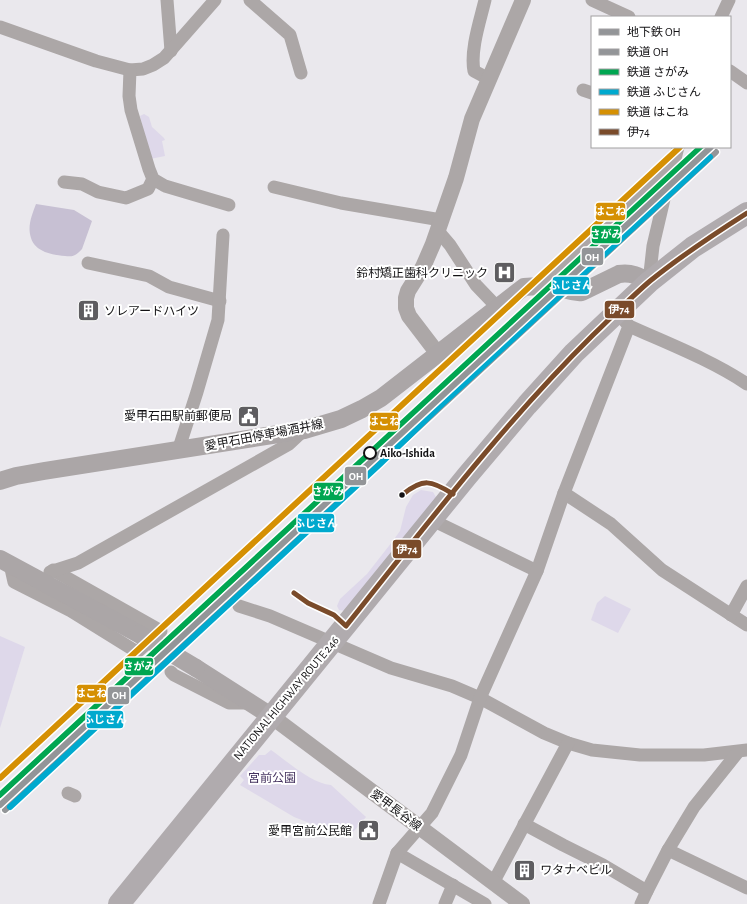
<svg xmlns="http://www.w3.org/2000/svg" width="747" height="904" font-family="'Alegreya Sans','Noto Sans JP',sans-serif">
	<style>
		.green { fill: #ded8ea }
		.forest { fill: #c7c0d3 }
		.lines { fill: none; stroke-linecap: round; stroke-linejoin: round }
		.minor { stroke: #aca7a7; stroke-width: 13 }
		.tertiary { stroke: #aca7a7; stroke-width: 16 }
		.secondary { stroke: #aba6a7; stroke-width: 18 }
		.trunk { stroke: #b0abae; stroke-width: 22 }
		.secondary-bridge { stroke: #aba6a7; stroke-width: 18 }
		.bus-1-casing { stroke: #fff; stroke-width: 8 }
		.bus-1 { stroke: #7a4b2a; stroke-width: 5 }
		.rail-1-casing { stroke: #fff; stroke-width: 9 }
		.rail-2-casing { stroke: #fff; stroke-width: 9 }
		.rail-3-casing { stroke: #fff; stroke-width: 9 }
		.rail-4-casing { stroke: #fff; stroke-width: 9 }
		.rail-1 { stroke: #939598; stroke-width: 6 }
		.rail-2 { stroke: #00a651; stroke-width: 6 }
		.rail-3 { stroke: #00a9ce; stroke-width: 6 }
		.rail-4 { stroke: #d59003; stroke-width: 6 }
		.metro-1-casing { stroke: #fff; stroke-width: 9 }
		.metro-1 { stroke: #939598; stroke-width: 6 }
		.stop-dot { fill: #fff; stroke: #131214; stroke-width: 2 }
		.bus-dot { fill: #131214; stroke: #fff; stroke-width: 1.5 }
		.labels { text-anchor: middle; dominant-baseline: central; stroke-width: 4; stroke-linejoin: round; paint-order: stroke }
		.poi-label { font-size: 12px; fill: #131214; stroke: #fff; text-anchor: end }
		.street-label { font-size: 12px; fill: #131214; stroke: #fff }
		.stop-label { font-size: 12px; font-weight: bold; fill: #131214; stroke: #fff; text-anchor: start }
		.park-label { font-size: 12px; fill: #463460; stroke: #fff }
		.line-badge { stroke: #fff; stroke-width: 1.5 }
		.badge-label { font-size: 11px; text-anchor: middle; font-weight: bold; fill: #fff }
	</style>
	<rect width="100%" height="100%" fill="#eae8ed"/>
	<g class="green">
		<polygon points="144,114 149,117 152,127 164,138 165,140 162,141 165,156 150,159 140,116"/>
		<polygon points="421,490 433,492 437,499 345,611 339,610 337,606 340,599 367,574 392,542 400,531 406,507 413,495"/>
		<polygon points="605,596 631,609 618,633 591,620 597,603"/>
		<polygon points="0,636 25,647 0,728"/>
		<path d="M271 750C287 761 312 784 331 785L366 817 354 831 345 837 294 817 240 785 244 780 240 776 259 755H265Z"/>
	</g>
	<path class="forest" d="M36 204 74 210 92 221 82 249C80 251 77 254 75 255 72 257 68 256 65 256 53 255 35 252 31 238 27 226 32 215 36 204Z"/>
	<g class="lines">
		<g class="minor">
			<polyline points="167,0 171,51"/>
			<polyline points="250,0 290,35 301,73"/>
			<path d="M485 0C480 21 470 50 474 71L489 79"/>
			<polyline points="592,0 629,17"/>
			<polyline points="721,17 729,0"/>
			<polyline points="0,27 96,61 130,70 143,69 153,65 164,58 215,0"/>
			<polyline points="130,70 129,96 131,110 149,169 153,179 165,186 229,205"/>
			<polyline points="730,71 747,83"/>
			<polyline points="583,90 592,93"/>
			<polyline points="64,182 82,184 98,192 126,198 148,189 153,179"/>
			<polyline points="274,187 341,203 441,220"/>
			<polyline points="438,231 450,245 476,285 498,308"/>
			<polyline points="88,263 149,276 169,287 220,301"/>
			<polyline points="649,282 653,246 664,199"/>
			<polyline points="536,286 675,159 678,147"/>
			<path d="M629 326C669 344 711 360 747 384"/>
			<polyline points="178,451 197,392 218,320 223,235"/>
			<polyline points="564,493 611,524 662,570 747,625"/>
			<polyline points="432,520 537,571"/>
			<polyline points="10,564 14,582 71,611 137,652 161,631 53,570"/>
			<polyline points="50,572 78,563 289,444 304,430"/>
			<polyline points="239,606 270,616 391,668 452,686 480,698 544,733 568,743 592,750 640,755 704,755 747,750"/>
			<polyline points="731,615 747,586"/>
			<polyline points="171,672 174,675 229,703 250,703"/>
			<polyline points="68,793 75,796"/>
			<polyline points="524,824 563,845 603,865 647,891"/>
			<polyline points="668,850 747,888"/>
			<polyline points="397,853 485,904"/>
			<polyline points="493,883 568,743"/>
			<polyline points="379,904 397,853 432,813 461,755 480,698 537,571 564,493 629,326 617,312"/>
			<polyline points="445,904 453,885"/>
			<polyline points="641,904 647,891 668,850 694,807 738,752"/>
		</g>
		<g class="tertiary">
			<polyline points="438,354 409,316 406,308 406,298 408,291 423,267 433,244 456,178 472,119 523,0"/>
			<polyline points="271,716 522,904"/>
		</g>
		<g class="secondary">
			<path d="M0 481 16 476 44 471 304 430 341 419 362 409 381 398 524 287C536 286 548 286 560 288 568 290 573 293 582 292L619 274C631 272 639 276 649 282"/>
			<polyline points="0,559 139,634"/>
			<polyline points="196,668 271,716"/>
		</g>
		<polyline class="trunk" points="119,904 467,476 527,405 574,353 649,282 693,247 747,213"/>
		<polyline class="secondary-bridge" points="139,634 196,668"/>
		<defs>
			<g id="bus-1">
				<path d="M402 495C423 478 431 480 453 494"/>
				<path d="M294 593 308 603 334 615 346 626C425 527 502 425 593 335 612 317 630 298 650 281 681 256 714 234 747 213"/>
			</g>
		</defs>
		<use href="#bus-1" class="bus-1-casing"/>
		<use href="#bus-1" class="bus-1"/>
		<defs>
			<polyline id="rail-1" points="5,810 716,152"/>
			<polyline id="rail-2" points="0,795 701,147"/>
			<polyline id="rail-3" points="10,807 380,464 439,407 710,157"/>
			<path id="rail-4" d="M0 778C227 568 453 356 680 147"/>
		</defs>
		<use href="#rail-1" class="rail-1-casing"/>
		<use href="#rail-2" class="rail-2-casing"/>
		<use href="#rail-3" class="rail-3-casing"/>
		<use href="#rail-4" class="rail-4-casing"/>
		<use href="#rail-1" class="rail-1"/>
		<use href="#rail-2" class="rail-2"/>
		<use href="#rail-3" class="rail-3"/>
		<use href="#rail-4" class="rail-4"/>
		<defs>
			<polyline id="metro-1" points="0,805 711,147"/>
		</defs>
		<use href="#metro-1" class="metro-1-casing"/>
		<use href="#metro-1" class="metro-1"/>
	</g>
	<defs>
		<symbol id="hospital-square" viewBox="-11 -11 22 22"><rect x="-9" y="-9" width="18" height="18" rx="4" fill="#5e5d60" stroke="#fff"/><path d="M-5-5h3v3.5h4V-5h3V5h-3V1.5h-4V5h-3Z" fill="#fff"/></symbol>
		<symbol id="building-square" viewBox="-11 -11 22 22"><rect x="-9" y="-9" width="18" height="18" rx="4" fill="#5e5d60" stroke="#fff"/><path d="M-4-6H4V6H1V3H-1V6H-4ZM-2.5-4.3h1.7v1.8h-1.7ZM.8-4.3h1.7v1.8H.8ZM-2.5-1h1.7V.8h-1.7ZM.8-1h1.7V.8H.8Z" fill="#fff"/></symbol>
		<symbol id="civic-square" viewBox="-11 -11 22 22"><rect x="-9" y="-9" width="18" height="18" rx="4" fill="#5e5d60" stroke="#fff"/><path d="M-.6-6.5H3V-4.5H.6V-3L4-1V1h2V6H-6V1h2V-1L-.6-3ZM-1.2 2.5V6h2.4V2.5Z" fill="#fff"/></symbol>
	</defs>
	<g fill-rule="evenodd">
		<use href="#hospital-square" x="492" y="260" width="25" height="25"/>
		<use href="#building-square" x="76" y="298" width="25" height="25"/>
		<use href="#civic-square" x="236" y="404" width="25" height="25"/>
		<use href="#civic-square" x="356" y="818" width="25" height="25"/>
		<use href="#building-square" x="512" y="858" width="25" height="25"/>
	</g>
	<circle class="stop-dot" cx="370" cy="453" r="6"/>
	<circle class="bus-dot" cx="402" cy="495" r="3.5"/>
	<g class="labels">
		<g class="poi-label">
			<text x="488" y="273">鈴村矯正歯科クリニック</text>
			<text x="104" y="311" text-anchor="start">ソレアードハイツ</text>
			<text x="232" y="416">愛甲石田駅前郵便局</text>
			<text x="352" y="831">愛甲宮前公民館</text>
			<text x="540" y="870" text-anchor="start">ワタナベビル</text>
		</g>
		<g class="street-label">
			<text transform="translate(264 435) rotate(-11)">愛甲石田停車場酒井線</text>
			<text transform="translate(286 698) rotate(-50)">NATIONAL HIGHWAY ROUTE 246</text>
			<text transform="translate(396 810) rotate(37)">愛甲長谷線</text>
		</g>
		<g class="stop-label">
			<text x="380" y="453">Aiko-Ishida</text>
		</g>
		<g class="park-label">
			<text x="272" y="778">宮前公園</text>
		</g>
	</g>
	<g class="line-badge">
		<rect x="595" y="202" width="31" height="19" rx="4" fill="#d59003"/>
		<rect x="591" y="225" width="30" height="19" rx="4" fill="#00a651"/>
		<rect x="581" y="247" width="23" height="19" rx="4" fill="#939598"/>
		<rect x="552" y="276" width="38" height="19" rx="4" fill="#00a9ce"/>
		<rect x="604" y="300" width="31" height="19" rx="4" fill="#7a4b2a"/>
		<rect x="369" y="412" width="30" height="19" rx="4" fill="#d59003"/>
		<rect x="344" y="466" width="23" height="20" rx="4" fill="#939598"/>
		<rect x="313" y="482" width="31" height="19" rx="4" fill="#00a651"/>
		<rect x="297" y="513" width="38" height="20" rx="4" fill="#00a9ce"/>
		<rect x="392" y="539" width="30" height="20" rx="4" fill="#7a4b2a"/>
		<rect x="124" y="657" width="30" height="19" rx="4" fill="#00a651"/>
		<rect x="76" y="684" width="31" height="19" rx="4" fill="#d59003"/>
		<rect x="107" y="686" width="23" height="19" rx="4" fill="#939598"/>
		<rect x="86" y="710" width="38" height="19" rx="4" fill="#00a9ce"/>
	</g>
	<g class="badge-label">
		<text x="610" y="215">はこね</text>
		<text x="606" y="238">さがみ</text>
		<text x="592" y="261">OH</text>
		<text x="571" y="289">ふじさん</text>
		<text x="619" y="313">伊74</text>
		<text x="384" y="425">はこね</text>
		<text x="356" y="480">OH</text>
		<text x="328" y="495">さがみ</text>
		<text x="316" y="527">ふじさん</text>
		<text x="407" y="553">伊74</text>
		<text x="139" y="670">さがみ</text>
		<text x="91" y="697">はこね</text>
		<text x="119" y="699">OH</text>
		<text x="105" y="723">ふじさん</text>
	</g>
	<rect x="591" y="16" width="140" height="132" fill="#ffffff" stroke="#a1a0a1"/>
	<rect x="599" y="29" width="20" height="6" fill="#939598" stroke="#a1a0a1"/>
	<text x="627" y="36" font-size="12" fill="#131214">地下鉄 OH</text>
	<rect x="599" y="49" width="20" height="6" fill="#939598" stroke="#a1a0a1"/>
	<text x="627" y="56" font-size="12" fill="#131214">鉄道 OH</text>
	<rect x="599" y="69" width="20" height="6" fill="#00a651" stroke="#a1a0a1"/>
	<text x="627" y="76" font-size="12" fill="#131214">鉄道 さがみ</text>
	<rect x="599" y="89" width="20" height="6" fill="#00a9ce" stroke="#a1a0a1"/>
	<text x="627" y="96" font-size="12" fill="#131214">鉄道 ふじさん</text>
	<rect x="599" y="109" width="20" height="6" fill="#d59003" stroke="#a1a0a1"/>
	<text x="627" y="116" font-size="12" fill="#131214">鉄道 はこね</text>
	<rect x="599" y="129" width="20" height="6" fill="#7a4b2a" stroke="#a1a0a1"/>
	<text x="627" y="136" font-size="12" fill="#131214">伊74</text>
</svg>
